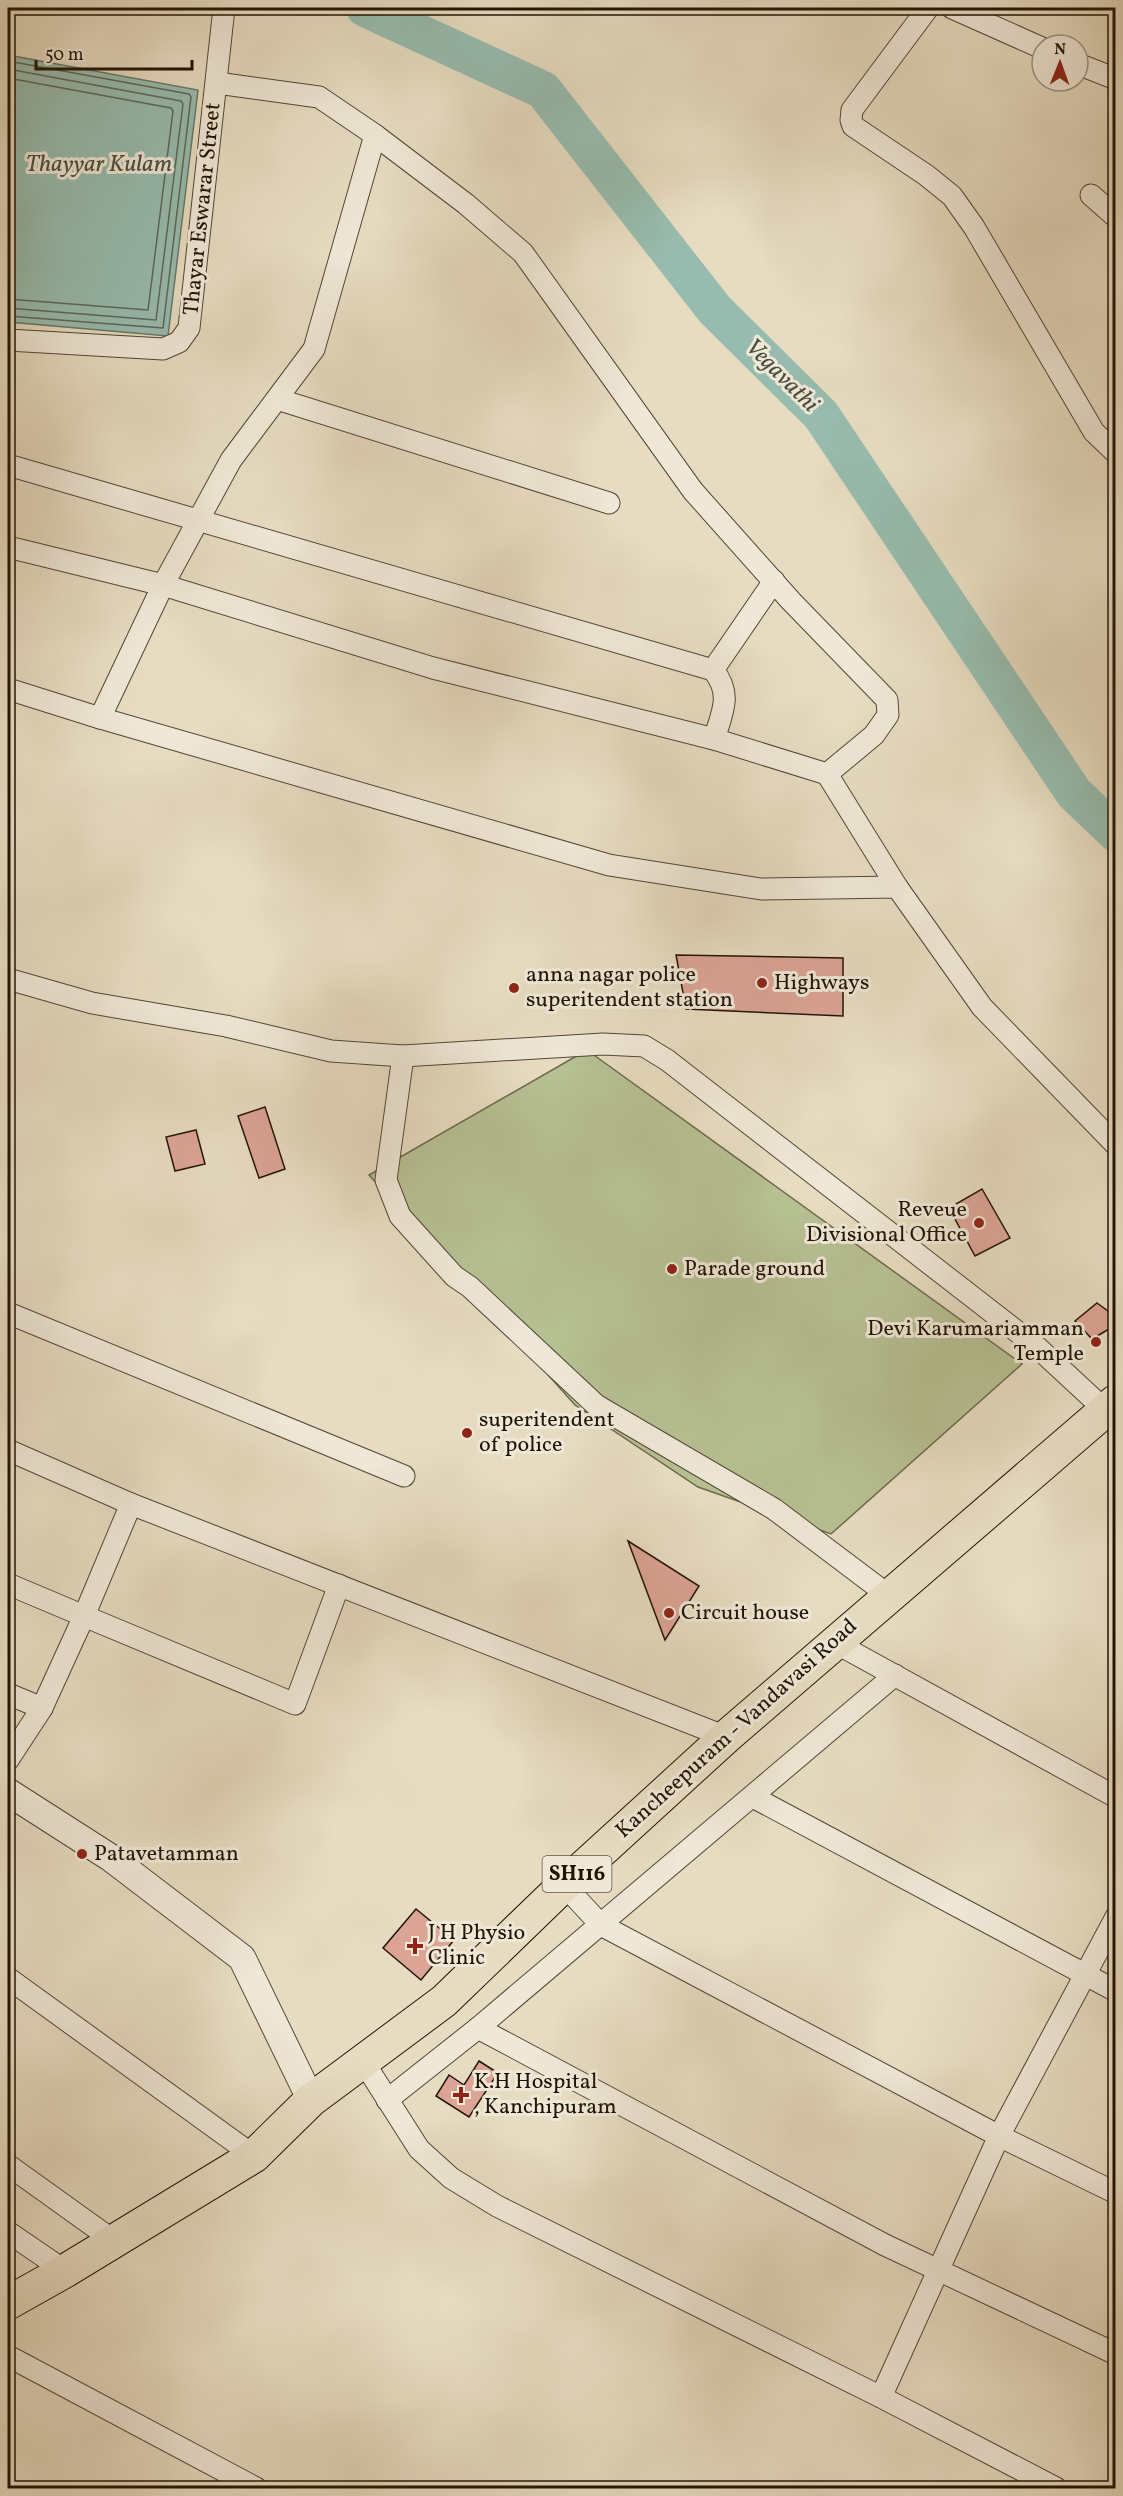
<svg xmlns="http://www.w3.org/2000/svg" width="1123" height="2496" font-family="Vollkorn,serif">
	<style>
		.green { fill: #b6c093; stroke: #6c6a4c; stroke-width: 1.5 }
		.water { fill: #97bcaf; stroke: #68796b; stroke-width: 1.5 }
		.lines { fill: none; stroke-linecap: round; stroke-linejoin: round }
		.shore { stroke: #5c685a; stroke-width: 1.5 }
		.river { stroke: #97bcaf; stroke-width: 38 }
		.building { fill: #dca495; stroke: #221404; stroke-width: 1.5 }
		.minor-casing { stroke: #534633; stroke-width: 23 }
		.tertiary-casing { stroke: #534633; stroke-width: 29 }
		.primary-casing { stroke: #221404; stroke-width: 35 }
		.minor { stroke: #efe8d7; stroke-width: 21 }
		.tertiary { stroke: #efe8d7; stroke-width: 27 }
		.primary { stroke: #e7dcc1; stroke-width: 33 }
		.poi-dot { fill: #8f2418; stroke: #efe8d7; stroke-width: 2 }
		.labels { text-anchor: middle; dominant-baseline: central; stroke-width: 6; stroke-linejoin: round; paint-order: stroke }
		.shield { fill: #efe8d7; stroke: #605443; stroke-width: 1.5 }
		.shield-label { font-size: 21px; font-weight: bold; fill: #221404 }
		.street-label { font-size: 22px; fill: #221404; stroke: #efe8d7 }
		.poi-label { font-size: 22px; fill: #221404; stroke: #efe8d7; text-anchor: start }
		.water-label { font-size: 24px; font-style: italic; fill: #4b4f40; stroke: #efe8d7 }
	</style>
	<rect width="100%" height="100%" fill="#e7dcc1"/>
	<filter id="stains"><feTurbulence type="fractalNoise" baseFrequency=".00333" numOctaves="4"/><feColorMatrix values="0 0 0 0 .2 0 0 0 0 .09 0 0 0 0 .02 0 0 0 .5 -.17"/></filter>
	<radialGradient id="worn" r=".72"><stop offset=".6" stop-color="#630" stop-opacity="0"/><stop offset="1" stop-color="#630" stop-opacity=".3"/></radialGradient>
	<polygon class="green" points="587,1050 1022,1364 831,1534 698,1487 575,1405 369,1175"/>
	<polygon class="water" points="8,55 198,90 168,336 8,322"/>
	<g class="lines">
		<g class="shore">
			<polyline points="8,61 189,94 191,97 163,328 8,316"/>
			<polyline points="8,69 181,101 183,104 156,320 8,308"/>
			<polyline points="8,78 171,108 173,111 148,310 8,299"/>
		</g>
		<polyline class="river" points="365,8 543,90 715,310 821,415 1074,793 1116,833"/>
	</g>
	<g class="building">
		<polygon points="676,955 843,958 843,1016 686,1009"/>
		<polygon points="265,1107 285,1169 259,1178 238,1116"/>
		<polygon points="196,1130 205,1164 175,1171 166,1137"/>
		<polygon points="982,1189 1010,1238 975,1256 949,1208"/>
		<polygon points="1097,1303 1116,1317 1116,1325 1092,1339 1075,1321"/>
		<polygon points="628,1541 699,1586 665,1640"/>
		<polygon points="416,1909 454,1940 421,1980 383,1948"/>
		<polygon points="479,2061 498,2073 469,2117 436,2096 449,2075 464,2085"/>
	</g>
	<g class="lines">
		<defs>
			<g id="minor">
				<polyline points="928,8 852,110 851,120 853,126 926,175 952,196 974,227 1094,432 1116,453"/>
				<polyline points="952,8 1042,48"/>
				<polyline points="1078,64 1116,79"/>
				<polyline points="375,135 466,204 523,253 693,491 791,601 887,700 888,715 874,735 827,774"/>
				<polyline points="1091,195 1116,217"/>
				<polyline points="8,340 163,349 179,342 189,328 224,8"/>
				<polyline points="277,399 609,503"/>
				<path d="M8 465 713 670C733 694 722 713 714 739"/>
				<polyline points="8,547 163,585 433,668 714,739 827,774 897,887"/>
				<polyline points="713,670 774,581"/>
				<polyline points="8,689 100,718 609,865 761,889 897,887 982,1007 1116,1145"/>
				<polyline points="100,718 163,585 231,460 314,349 375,135 319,97 217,83"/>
				<polyline points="8,979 92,1003 226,1026 331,1051 403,1056 603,1044 644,1046 667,1060 1037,1347 1104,1409"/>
				<polyline points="403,1056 386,1180 400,1216 454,1276 470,1287 596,1405 774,1509 888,1595"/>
				<polyline points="8,1313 404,1476"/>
				<polyline points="8,1450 131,1504 726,1737"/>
				<polyline points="8,1584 84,1616 131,1504"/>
				<polyline points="834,1642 1116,1797"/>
				<polyline points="8,1694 42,1708"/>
				<polyline points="8,1760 42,1708 84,1616 295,1704 339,1585"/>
				<polyline points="753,1797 1116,1991"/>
				<polyline points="564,1885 601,1925 999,2136 1116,2193"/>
				<polyline points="8,1978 254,2156"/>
				<polyline points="478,2028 885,2245 1116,2354"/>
				<polyline points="363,2061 419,2149 451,2178 497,2206 881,2397 1056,2488"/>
				<polyline points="387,2100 478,2028 895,1675"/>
				<polyline points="8,2165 114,2241"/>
				<polyline points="8,2232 65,2271"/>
				<polyline points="8,2356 256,2488"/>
				<polyline points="881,2397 999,2136 1116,1917"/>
			</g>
			<polyline id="tertiary" points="8,1792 111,1858 242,1958 311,2100"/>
			<polyline id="primary" points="8,2303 65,2271 254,2156 311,2100 444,2001 564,1885 726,1737 1116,1401"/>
		</defs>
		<use href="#minor" class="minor-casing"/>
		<use href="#tertiary" class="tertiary-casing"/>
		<use href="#primary" class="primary-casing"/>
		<use href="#minor" class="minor"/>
		<use href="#tertiary" class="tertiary"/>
		<use href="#primary" class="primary"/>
	</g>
	<g class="poi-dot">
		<circle cx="762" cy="983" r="6"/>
		<circle cx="514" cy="988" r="6"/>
		<circle cx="979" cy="1223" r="6"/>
		<circle cx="672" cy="1269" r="6"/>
		<circle cx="1096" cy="1342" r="6"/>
		<circle cx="467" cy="1433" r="6"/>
		<circle cx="669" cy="1613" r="6"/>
		<circle cx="82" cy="1854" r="6"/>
		<path d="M412 1937h6v6h6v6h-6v6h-6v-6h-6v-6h6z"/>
		<path d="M458 2086h6v6h6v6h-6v6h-6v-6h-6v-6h6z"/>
	</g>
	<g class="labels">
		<rect class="shield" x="542.5" y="1856" width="69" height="36" rx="4.5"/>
		<g class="shield-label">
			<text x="577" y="1874">SH116</text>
		</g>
		<g class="street-label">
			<text transform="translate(203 209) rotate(-84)">Thayar Eswarar Street</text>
			<text transform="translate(737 1729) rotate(-42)">Kancheepuram - Vandavasi Road</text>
		</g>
		<g class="poi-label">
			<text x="526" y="975">anna nagar police<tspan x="526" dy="25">superitendent station</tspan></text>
			<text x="774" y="983">Highways</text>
			<text x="967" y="1210" text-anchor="end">Reveue<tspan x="967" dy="25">Divisional Office</tspan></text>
			<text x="684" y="1269">Parade ground</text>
			<text x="1084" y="1329" text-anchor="end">Devi Karumariamman<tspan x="1084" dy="25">Temple</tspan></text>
			<text x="479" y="1420">superitendent<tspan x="479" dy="25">of police</tspan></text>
			<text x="681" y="1613">Circuit house</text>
			<text x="94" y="1854">Patavetamman</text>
			<text x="428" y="1933">J H Physio<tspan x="428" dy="25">Clinic</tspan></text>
			<text x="474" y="2082">K.H Hospital<tspan x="474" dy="25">, Kanchipuram</tspan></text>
		</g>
		<g class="water-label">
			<text x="99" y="165">Thayyar Kulam</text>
			<text transform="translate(781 376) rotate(45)">Vegavathi</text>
		</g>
	</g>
	<rect width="1123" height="2496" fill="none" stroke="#e7dcc1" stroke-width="30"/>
	<rect x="9" y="9" width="1105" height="2478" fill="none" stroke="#221404" stroke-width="3"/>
	<rect x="15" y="15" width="1093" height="2466" fill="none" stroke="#221404" stroke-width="1.5"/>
	<g transform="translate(1060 63) rotate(1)"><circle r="28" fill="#efe8d7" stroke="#9d9383" stroke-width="1.5"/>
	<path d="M0-4.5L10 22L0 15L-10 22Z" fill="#8f2418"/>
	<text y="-9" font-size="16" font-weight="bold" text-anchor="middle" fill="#221404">N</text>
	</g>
	<path d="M36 60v9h156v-9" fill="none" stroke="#221404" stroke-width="3"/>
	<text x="45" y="60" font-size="18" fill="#221404" stroke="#efe8d7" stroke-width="4.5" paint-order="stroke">50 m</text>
	<rect width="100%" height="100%" filter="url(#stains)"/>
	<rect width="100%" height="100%" fill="url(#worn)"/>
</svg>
